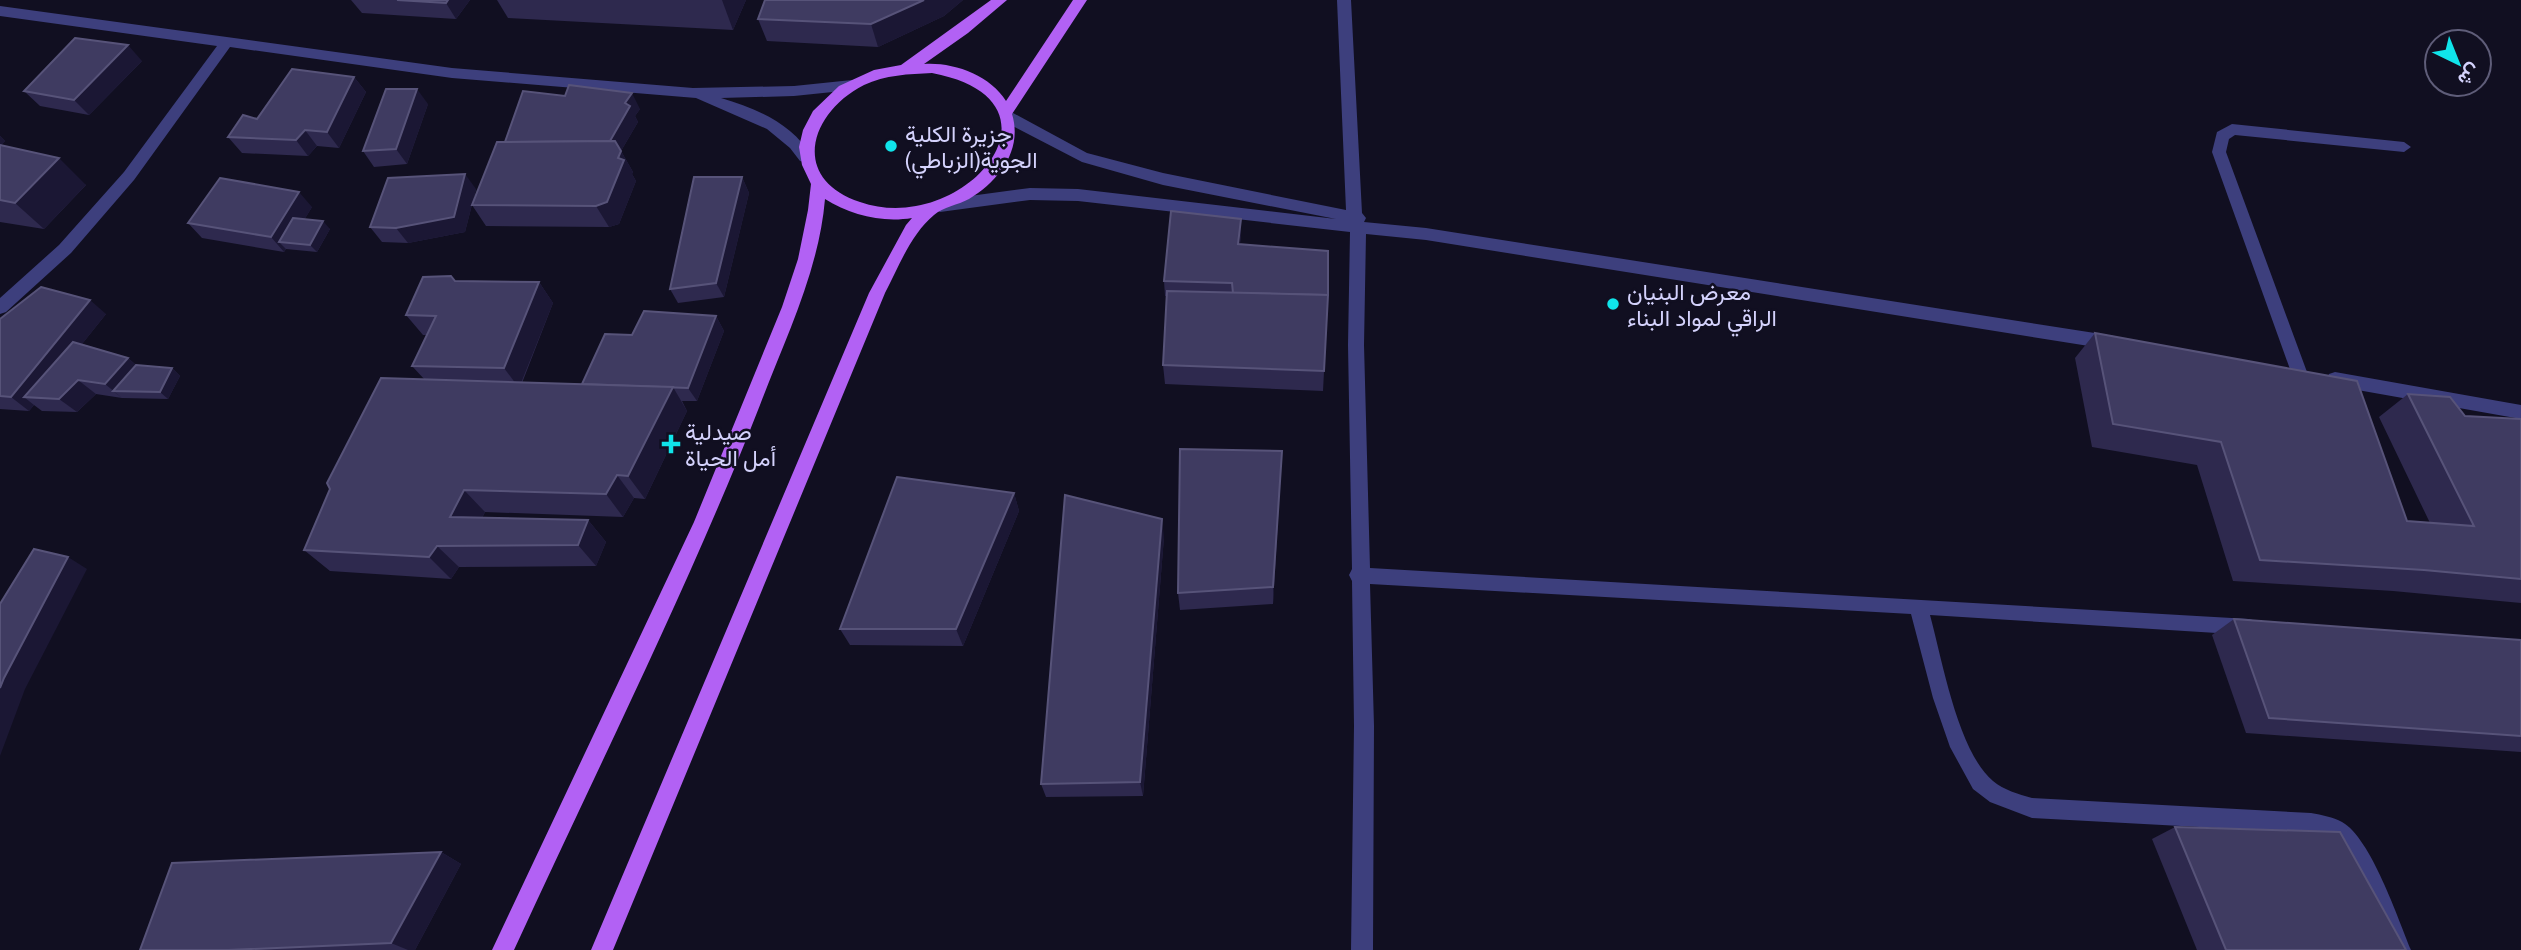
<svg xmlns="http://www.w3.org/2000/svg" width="2521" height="950" font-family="'Archivo Narrow',Vazirmatn,sans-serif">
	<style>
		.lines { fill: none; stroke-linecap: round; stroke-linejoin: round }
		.minor { fill: #3d3f7d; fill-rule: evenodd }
		.major { fill: #b261f4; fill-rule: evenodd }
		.wall { fill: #2e294e }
		.shaded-wall { fill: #1b1734 }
		.building { fill: #3f3b61; stroke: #575379; stroke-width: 2 }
		.poi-dot { fill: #10e4ea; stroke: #110f21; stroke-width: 2.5 }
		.labels { text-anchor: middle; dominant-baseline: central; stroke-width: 5; stroke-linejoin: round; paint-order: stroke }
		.poi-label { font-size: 23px; fill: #d4d2fc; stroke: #110f21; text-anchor: start }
	</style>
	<rect width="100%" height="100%" fill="#110f21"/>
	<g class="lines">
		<g class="minor">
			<path d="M1337 0H1351L1362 213 1366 218 1364 222 1426 228 2114 336 2120 338 2122 343 2120 348 2114 350 1426 240 1366 234 1364 345 1370 568 2249 619 2256 621 2258 627 2256 633 2249 635 1930 615C1942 659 1958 752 1993 781 2004 790 2018 794 2032 798L2311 813C2322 815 2333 817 2342 822 2371 838 2398 919 2411 950H2389C2377 920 2359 857 2332 839 2326 835 2318 834 2311 833L2032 818 1990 802 1973 789 1950 747 1933 698 1911 614 1370 584 1374 726 1373 950H1351L1354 726 1352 581 1349 575 1352 569 1348 345 1350 232 1078 201 1030 200 940 212 932 206 940 200 1030 188 1078 189 1336 219 1163 185 1082 162 1003 121 1001 117 1008 112 1013 113 1087 153 1163 173 1346 210Z"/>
			<path d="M0 6 452 68 693 88 794 86 852 80 859 85 852 90 794 96 721 98C757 109 792 123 812 157L805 162 800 161 790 148 767 129 696 98 452 78 230 47 134 180 71 253 6 312 0 314V298L59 245 124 172 217 46 0 16Z"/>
			<polygon points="2232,124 2404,142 2411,147 2404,152 2235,135 2229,139 2226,152 2307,372 2305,377 2293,377 2291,372 2212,152 2217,132"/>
			<polygon points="2335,372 2521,405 2521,419 2335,386 2329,384 2327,379 2329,374"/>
		</g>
		<path class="major" d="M991 0H1007L968 33 924 64C953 62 990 75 1006 101L1073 0H1087L1012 114C1023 150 999 181 969 199 958 205 943 207 934 215 911 234 899 266 885 293L613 950H591L869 293 906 225 912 218C882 223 850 215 825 199 819 271 785 339 760 405 687 591 597 769 514 950H492L694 522 782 307 798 259 808 210 811 184 802 165 799 147 803 130 813 111 839 86 874 70 901 65ZM932 73C1079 101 963 238 860 202 790 179 809 113 864 85 885 75 909 74 932 73Z"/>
	</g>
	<g class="wall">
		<polygon points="351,0 470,0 456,19 362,13"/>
		<polygon points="497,0 746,0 733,30 508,18"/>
		<polygon points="765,0 963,0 944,16 878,47 767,41 758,19"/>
		<polygon points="142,61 89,115 40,106 24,91"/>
		<polygon points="354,77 366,92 339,148 317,146 308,156 242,153 228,137 257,119"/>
		<polygon points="428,104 407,164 374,167 363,151"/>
		<polygon points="640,109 635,116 638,122 621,151 633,172 632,174 636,181 619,224 609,227 486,226 472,205 505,142"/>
		<polygon points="0,136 5,141 1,145 86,185 44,229 0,222"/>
		<polygon points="742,177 749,193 724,297 678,303 670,289"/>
		<polygon points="476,189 465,232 408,243 382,242 370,227"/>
		<polygon points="312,207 304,220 330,229 317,252 286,249 284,252 202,238 188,223"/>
		<polygon points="1241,234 1240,244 1328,295 1323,391 1165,384 1163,365 1167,296 1165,296 1164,281"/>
		<polygon points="455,281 539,282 553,303 522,383 582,384 632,335 716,316 724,331 697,401 682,401 687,411 645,499 634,498 623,517 485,512 482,518 588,520 606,542 596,566 459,567 451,579 330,571 304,550 425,380 412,366 427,335 423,335 406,315"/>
		<polygon points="106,314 82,344 128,358 136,365 172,368 180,376 168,399 122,398 96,394 77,412 42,411 34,405 29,411 0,409 0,319"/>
		<polygon points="2095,333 2407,521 2430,523 2379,417 2408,394 2465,416 2521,419 2521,603 2393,591 2233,581 2197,465 2092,447 2075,358"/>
		<polygon points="1281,469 1273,604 1180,610 1178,593"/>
		<polygon points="1014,493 1019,511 963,646 850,645 840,629"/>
		<polygon points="1164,537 1143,796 1046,797 1041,784"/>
		<polygon points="2234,619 2521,640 2521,752 2246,733 2212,635"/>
		<polygon points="2175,827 2406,950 2197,950 2152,839"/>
		<polygon points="441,852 461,864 415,950 140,950"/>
	</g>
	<g class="shaded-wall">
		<polygon points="448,0 470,0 456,19 446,3"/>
		<polygon points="722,0 746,0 733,30"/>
		<polygon points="924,0 963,0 944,16 878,47 871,24"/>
		<polygon points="128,45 142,61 89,115 74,100"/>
		<polygon points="354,77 366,92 339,148 327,132"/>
		<polygon points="417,89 428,104 407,164 396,149"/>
		<polygon points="632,93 640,109 635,116 638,122 621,151 633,172 632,174 636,181 619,224 609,227 596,206 609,142 625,103"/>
		<polygon points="305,130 317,146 308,156 296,140"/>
		<polygon points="0,136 5,141 0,146"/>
		<polygon points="59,158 86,185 44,229 15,203"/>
		<polygon points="465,174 476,189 465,232 408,243 396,228"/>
		<polygon points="742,177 749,193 724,297 716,283"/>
		<polygon points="299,192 312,207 290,243 279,242 286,249 284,252 271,237"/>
		<polygon points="1241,219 1241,234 1238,259 1238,244"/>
		<polygon points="323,221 330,229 317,252 310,245"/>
		<polygon points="539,282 553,303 519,388 504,368"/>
		<polygon points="90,300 106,314 39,398 24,397 34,405 29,411 11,397"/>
		<polygon points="716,316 724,331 697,401 688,388"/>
		<polygon points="128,358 144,372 113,391 122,398 105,384"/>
		<polygon points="172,368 180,376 168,399 160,392"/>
		<polygon points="78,380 96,394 77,412 59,399"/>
		<polygon points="673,387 687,411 645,499 628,476"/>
		<polygon points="1282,451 1281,469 1273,604 1273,587"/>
		<polygon points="617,475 634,498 623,517 606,494"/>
		<polygon points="464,490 485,512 471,539 450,517"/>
		<polygon points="1014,493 1019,511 963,646 956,629"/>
		<polygon points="1162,519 1164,537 1143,796 1140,782"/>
		<polygon points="588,520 606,542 596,566 578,545"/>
		<polygon points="437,546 459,567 451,579 429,557"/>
		<polygon points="68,557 87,569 25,689 0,756 0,688 4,678"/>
		<polygon points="441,852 461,864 415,950 408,950 391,943"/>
	</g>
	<g class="building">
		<polygon points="397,0 448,0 446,3"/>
		<polygon points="765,0 924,0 871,24 758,19"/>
		<polygon points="75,38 128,45 74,100 24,91"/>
		<polygon points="292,69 354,77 327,132 305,130 296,140 228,137 243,115 257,119"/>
		<polygon points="569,85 632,93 625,103 630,106 610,141 505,142 523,91 565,96"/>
		<polygon points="386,89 417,89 396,149 363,151"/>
		<polygon points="615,141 621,151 618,158 624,160 607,202 596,206 472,205 497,142"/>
		<polygon points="0,145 59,158 15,203 0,200"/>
		<polygon points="465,174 454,217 396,228 370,227 388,178"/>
		<polygon points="694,177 742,177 716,283 670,289"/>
		<polygon points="220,178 299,192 271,237 188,223"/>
		<polygon points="1171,211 1241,219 1238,244 1328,251 1328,295 1233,293 1232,283 1164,281"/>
		<polygon points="293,218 323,221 310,245 279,242"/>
		<polygon points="451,276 455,281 539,282 504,368 412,366 436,316 406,315 423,277"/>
		<polygon points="41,287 90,300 11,397 0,396 0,319"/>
		<polygon points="1167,291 1328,295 1324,371 1163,365"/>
		<polygon points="644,311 716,316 688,388 582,384 605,334 632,335"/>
		<polygon points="2095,333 2357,381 2407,521 2474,526 2408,394 2450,397 2465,416 2521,419 2521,579 2424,570 2260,560 2221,442 2113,424"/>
		<polygon points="73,342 128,358 105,384 78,380 59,399 24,397"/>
		<polygon points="136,365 172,368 160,392 113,391"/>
		<polygon points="381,378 673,387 628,476 617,475 606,494 464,490 450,517 588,520 578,545 437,546 429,557 304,550 330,489 327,483"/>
		<polygon points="1180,449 1282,451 1273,587 1178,593"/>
		<polygon points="897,477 1014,493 956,629 840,629"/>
		<polygon points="1065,495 1162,519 1140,782 1041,784"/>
		<polygon points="34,549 68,557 4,678 0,688 0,604"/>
		<polygon points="2234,619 2521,640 2521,736 2269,718"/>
		<polygon points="2175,827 2340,832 2406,950 2226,950"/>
		<polygon points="441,852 391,943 228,950 140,950 172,863"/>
	</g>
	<g class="poi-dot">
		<circle cx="891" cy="146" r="7"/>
		<circle cx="1613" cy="304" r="7"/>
		<path d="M667.5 433.5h7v7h7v7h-7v7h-7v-7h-7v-7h7z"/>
	</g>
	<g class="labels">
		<g class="poi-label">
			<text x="905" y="133">جزيرة الكلية<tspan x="905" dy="26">الجوية(الزباطي)</tspan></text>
			<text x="1627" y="291">معرض البنيان<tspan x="1627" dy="26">الراقي لمواد البناء</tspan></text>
			<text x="685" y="431">صيدلية<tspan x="685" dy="26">أمل الحياة</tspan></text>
		</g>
	</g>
	<g transform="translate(2458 63) rotate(137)"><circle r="33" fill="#110f21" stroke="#5f5d79" stroke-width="2"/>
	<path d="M0-5L12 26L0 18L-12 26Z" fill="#10e4ea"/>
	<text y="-10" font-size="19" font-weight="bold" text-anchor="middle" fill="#d4d2fc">ش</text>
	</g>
</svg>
